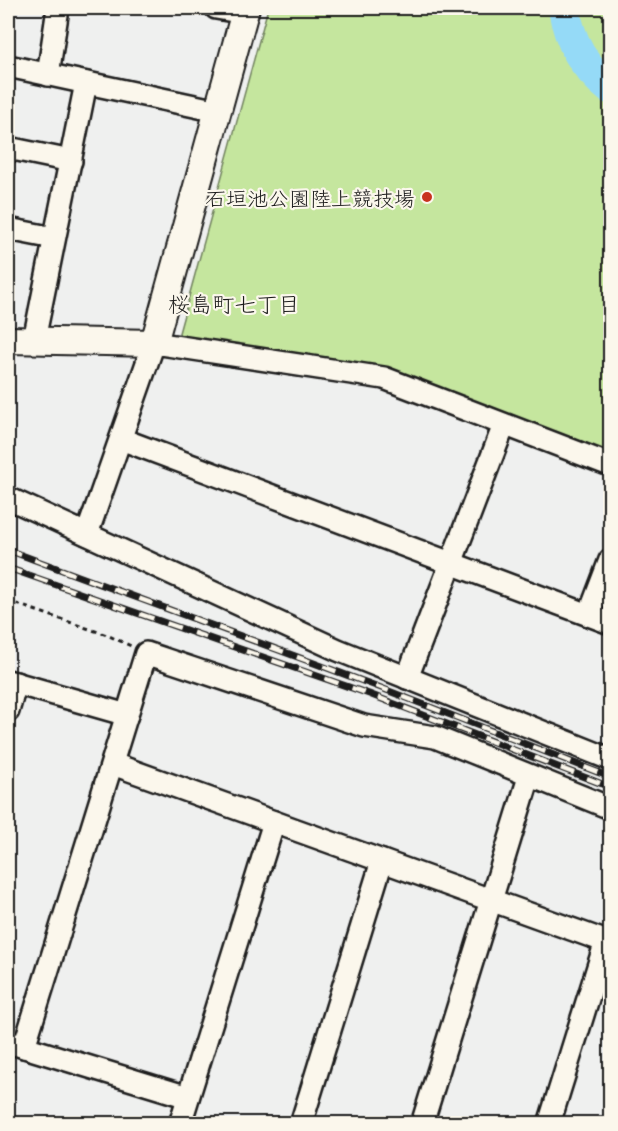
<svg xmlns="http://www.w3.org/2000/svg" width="618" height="1131" font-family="'Playpen Sans','Klee One',sans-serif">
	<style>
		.green { fill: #c5e69e; stroke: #70815d; stroke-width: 1.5 }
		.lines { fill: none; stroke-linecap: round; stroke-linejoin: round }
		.river { stroke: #95daf7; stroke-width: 32 }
		.minor-casing { stroke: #1c1c1c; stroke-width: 26 }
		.tertiary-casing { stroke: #1c1c1c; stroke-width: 30 }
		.path { stroke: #1c1c1c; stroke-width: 3; stroke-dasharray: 4.5 4.5; stroke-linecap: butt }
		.minor { stroke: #fbf7ec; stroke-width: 21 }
		.tertiary { stroke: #fbf7ec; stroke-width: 26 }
		.rail-casing { stroke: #1c1c1c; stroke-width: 7 }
		.rail { stroke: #fbf7ec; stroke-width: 4.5; stroke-dasharray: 14; stroke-linecap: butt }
		.poi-dot { fill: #c8321e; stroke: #fbf7ec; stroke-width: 2 }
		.labels { text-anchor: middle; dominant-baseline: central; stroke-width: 4.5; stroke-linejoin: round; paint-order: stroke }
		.poi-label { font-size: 21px; fill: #1c1c1c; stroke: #fbf7ec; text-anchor: end }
		.neighbourhood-label { font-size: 22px; fill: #1c1c1c; stroke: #fbf7ec }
	</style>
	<rect width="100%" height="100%" fill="#eff0ef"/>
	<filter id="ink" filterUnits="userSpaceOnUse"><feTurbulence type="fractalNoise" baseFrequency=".0167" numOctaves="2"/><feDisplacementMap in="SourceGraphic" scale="12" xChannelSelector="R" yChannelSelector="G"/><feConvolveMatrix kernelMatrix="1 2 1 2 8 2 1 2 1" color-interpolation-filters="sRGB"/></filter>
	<g filter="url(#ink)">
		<polygon class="green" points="268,8 610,8 610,457 386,369 185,345 179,333"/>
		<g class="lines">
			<path class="river" d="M564 8C569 41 583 67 610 88"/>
			<defs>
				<g id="minor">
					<polyline points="216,8 245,13"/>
					<polyline points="8,66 218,111"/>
					<polyline points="48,75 58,8"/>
					<polyline points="8,148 71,161"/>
					<polyline points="8,229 54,238"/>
					<polyline points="34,340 86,83"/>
					<polyline points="121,439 610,623"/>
					<polyline points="8,498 338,650 610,759"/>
					<polyline points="87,534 154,343 384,378 610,465"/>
					<polyline points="589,615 610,560"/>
					<polyline points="407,678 504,425"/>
					<polyline points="8,681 127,715"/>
					<polyline points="8,711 16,683"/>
					<polyline points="113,764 610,943"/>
					<polyline points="8,1042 188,1097"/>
					<polyline points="24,1047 146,653 364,726 435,737 610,808"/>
					<polyline points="180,1124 274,822"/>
					<polyline points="301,1124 382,861"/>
					<polyline points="422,1124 529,777"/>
					<polyline points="549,1124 606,941"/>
				</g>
				<polyline id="tertiary" points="8,340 154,343 246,8"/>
			</defs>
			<use href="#minor" class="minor-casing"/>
			<use href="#tertiary" class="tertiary-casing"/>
			<polyline class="path" points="8,601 107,635 131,646"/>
			<use href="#minor" class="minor"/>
			<use href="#tertiary" class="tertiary"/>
			<defs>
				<g id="rail">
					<polyline points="8,550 376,686 610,777"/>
					<polyline points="8,568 369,694 610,787"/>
				</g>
			</defs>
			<use href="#rail" class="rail-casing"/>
			<use href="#rail" class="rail"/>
		</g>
	</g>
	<circle class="poi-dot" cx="427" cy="197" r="6"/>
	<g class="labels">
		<g class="poi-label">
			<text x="415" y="197">石垣池公園陸上競技場</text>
		</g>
		<g class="neighbourhood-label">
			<text x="234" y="302">桜島町七丁目</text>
		</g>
	</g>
	<rect width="618" height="1131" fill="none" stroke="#fbf7ec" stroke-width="30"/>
	<rect x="15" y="15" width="588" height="1101" fill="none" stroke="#1c1c1c" stroke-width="2" filter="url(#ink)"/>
</svg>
